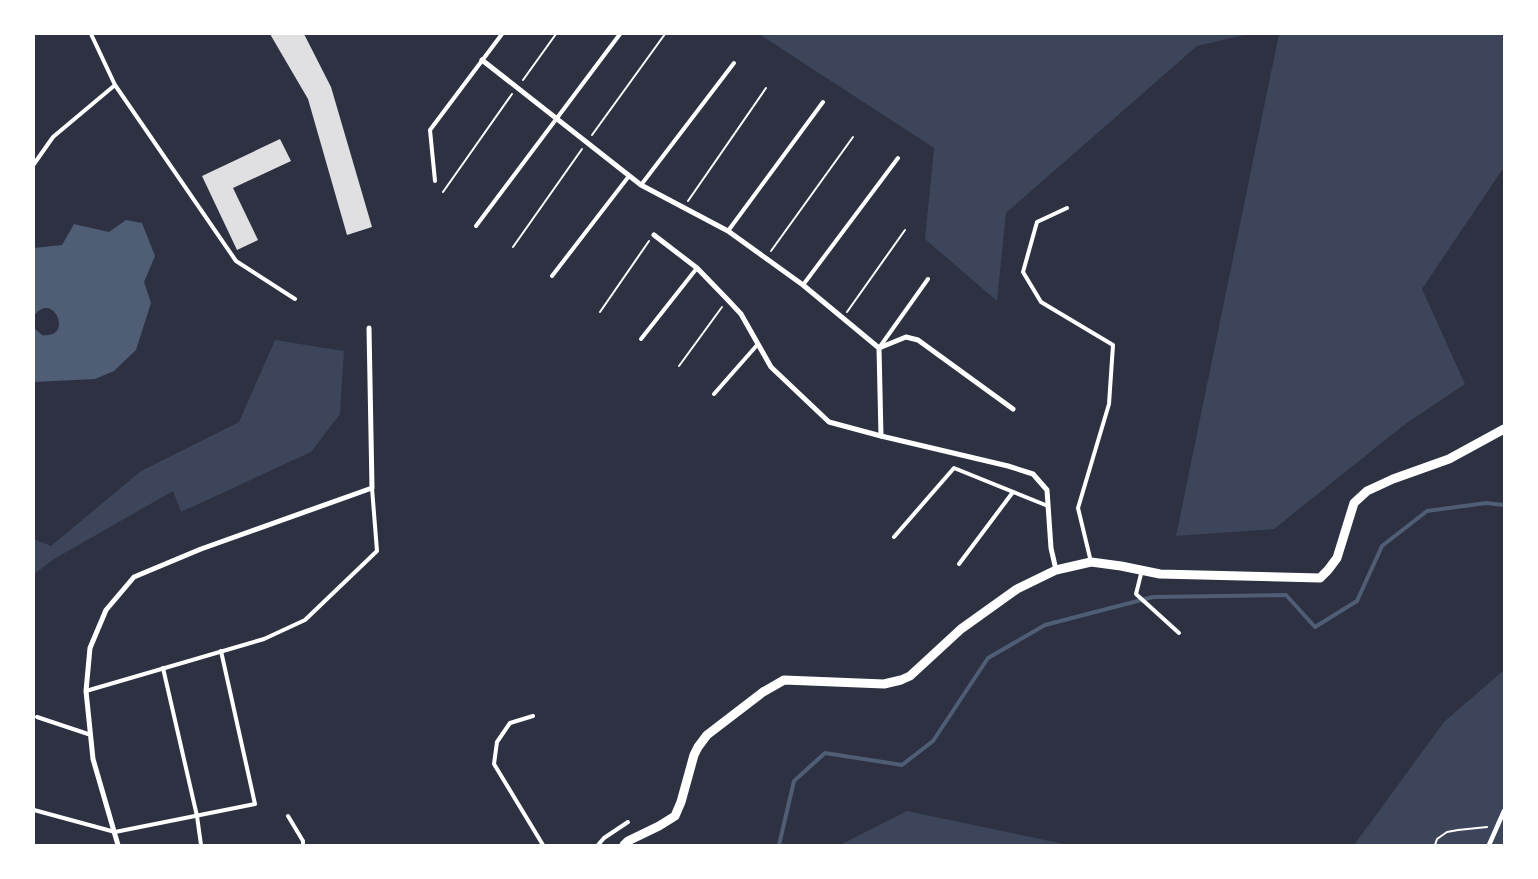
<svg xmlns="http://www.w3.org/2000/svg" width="1538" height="879" font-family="Inter,sans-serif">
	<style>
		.green { fill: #3c4559 }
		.water { fill: #4f5d75 }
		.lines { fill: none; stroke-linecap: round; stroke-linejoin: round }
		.stream { stroke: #4f5d75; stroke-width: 4 }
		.building { fill: #e0e0e3 }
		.path { stroke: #fff; stroke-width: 2 }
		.service { stroke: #fff; stroke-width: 4 }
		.pedestrian { stroke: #fff; stroke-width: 4.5 }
		.minor { stroke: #fff; stroke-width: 5 }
		.tertiary { stroke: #fff; stroke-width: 9 }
	</style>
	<rect width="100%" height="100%" fill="#2d3142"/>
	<g class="green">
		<polygon points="759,34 1249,34 1197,46 1006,213 997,301 925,239 934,148"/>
		<polygon points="1279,34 1504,34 1504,167 1422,289 1465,384 1404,425 1274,529 1176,536"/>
		<polygon points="275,340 344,351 340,414 311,452 181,512 173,491 54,559 34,574 34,539 51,546 141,471 239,422"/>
		<polygon points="1504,670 1504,845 1354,845 1444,722"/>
		<polygon points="907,811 1069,845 840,845"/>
	</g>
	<path class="water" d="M126 220 142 223 155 256 144 282 151 303 136 350 114 371 95 379 34 382V328L42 335C75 339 53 289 34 316V248L62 245 74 224 109 232Z"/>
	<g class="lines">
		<polyline class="stream" points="779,845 794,781 825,753 902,765 933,741 988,658 1045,625 1153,597 1286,595 1315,627 1357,601 1382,546 1427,511 1486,503 1504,505"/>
	</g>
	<g class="building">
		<polygon points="270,34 304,34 331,87 372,227 347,235 308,99"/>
		<polygon points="280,139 291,161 233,188 258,240 237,250 202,176"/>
	</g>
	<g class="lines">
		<g class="path">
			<polyline points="523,80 556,34"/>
			<polyline points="592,135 665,34"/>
			<polyline points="443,192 512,94"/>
			<polyline points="688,201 766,88"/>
			<polyline points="513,247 582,149"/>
			<polyline points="771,251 853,137"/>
			<polyline points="600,312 649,241"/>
			<polyline points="847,312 905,230"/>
			<polyline points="679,366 722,307"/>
			<polyline points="1435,845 1437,839 1447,832 1458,830 1487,827"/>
		</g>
		<g class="service">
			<polyline points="91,34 115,85 236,261 295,299"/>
			<polyline points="34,164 53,137 115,85"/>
			<polyline points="435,181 430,130 502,34"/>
			<polyline points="641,185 734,63"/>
			<polyline points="1067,208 1037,222 1023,272 1041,302 1113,345 1109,404 1078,508 1091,562"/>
			<polyline points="476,226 620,34"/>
			<polyline points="728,231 823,102"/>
			<polyline points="552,276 629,176"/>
			<polyline points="803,285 898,158"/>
			<polyline points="641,339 697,268"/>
			<polyline points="879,348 928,279"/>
			<polyline points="714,394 758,344"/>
			<polyline points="894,537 954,468 1048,506"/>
			<polyline points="959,564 1013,492"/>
			<polyline points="1142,570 1136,594 1179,633"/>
			<polyline points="163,668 197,816 201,845"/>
			<polyline points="86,691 264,639 305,620 377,551 372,488"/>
			<polyline points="533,716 510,723 497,742 494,764 543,845"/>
			<polyline points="37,717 91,735"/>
			<polyline points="34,810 115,832 255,804 221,651"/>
			<polyline points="288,816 303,841 303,845"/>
			<polyline points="598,845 604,838 628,822"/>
		</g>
		<polyline class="pedestrian" points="1489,845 1504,811"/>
		<g class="minor">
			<polyline points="482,60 641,185 728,231 803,285 879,348 881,436 1008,466 1033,474 1047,490 1051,548 1056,570"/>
			<polyline points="654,235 697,268 727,299 741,314 771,367 829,422 881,436"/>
			<polyline points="879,348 906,337 918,340 1013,409"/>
			<polyline points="118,845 93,759 86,691 90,648 106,610 134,577 201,549 372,488 369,328"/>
		</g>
		<polyline class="tertiary" points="624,845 628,841 659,826 675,816 681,802 694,755 698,747 707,735 763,692 784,680 884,684 901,680 910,676 961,629 1017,589 1056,570 1091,562 1121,566 1160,574 1320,578 1328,570 1337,558 1354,503 1367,491 1393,479 1449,459 1504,429"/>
	</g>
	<rect width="1538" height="879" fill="none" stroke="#ffffff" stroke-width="70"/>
</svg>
